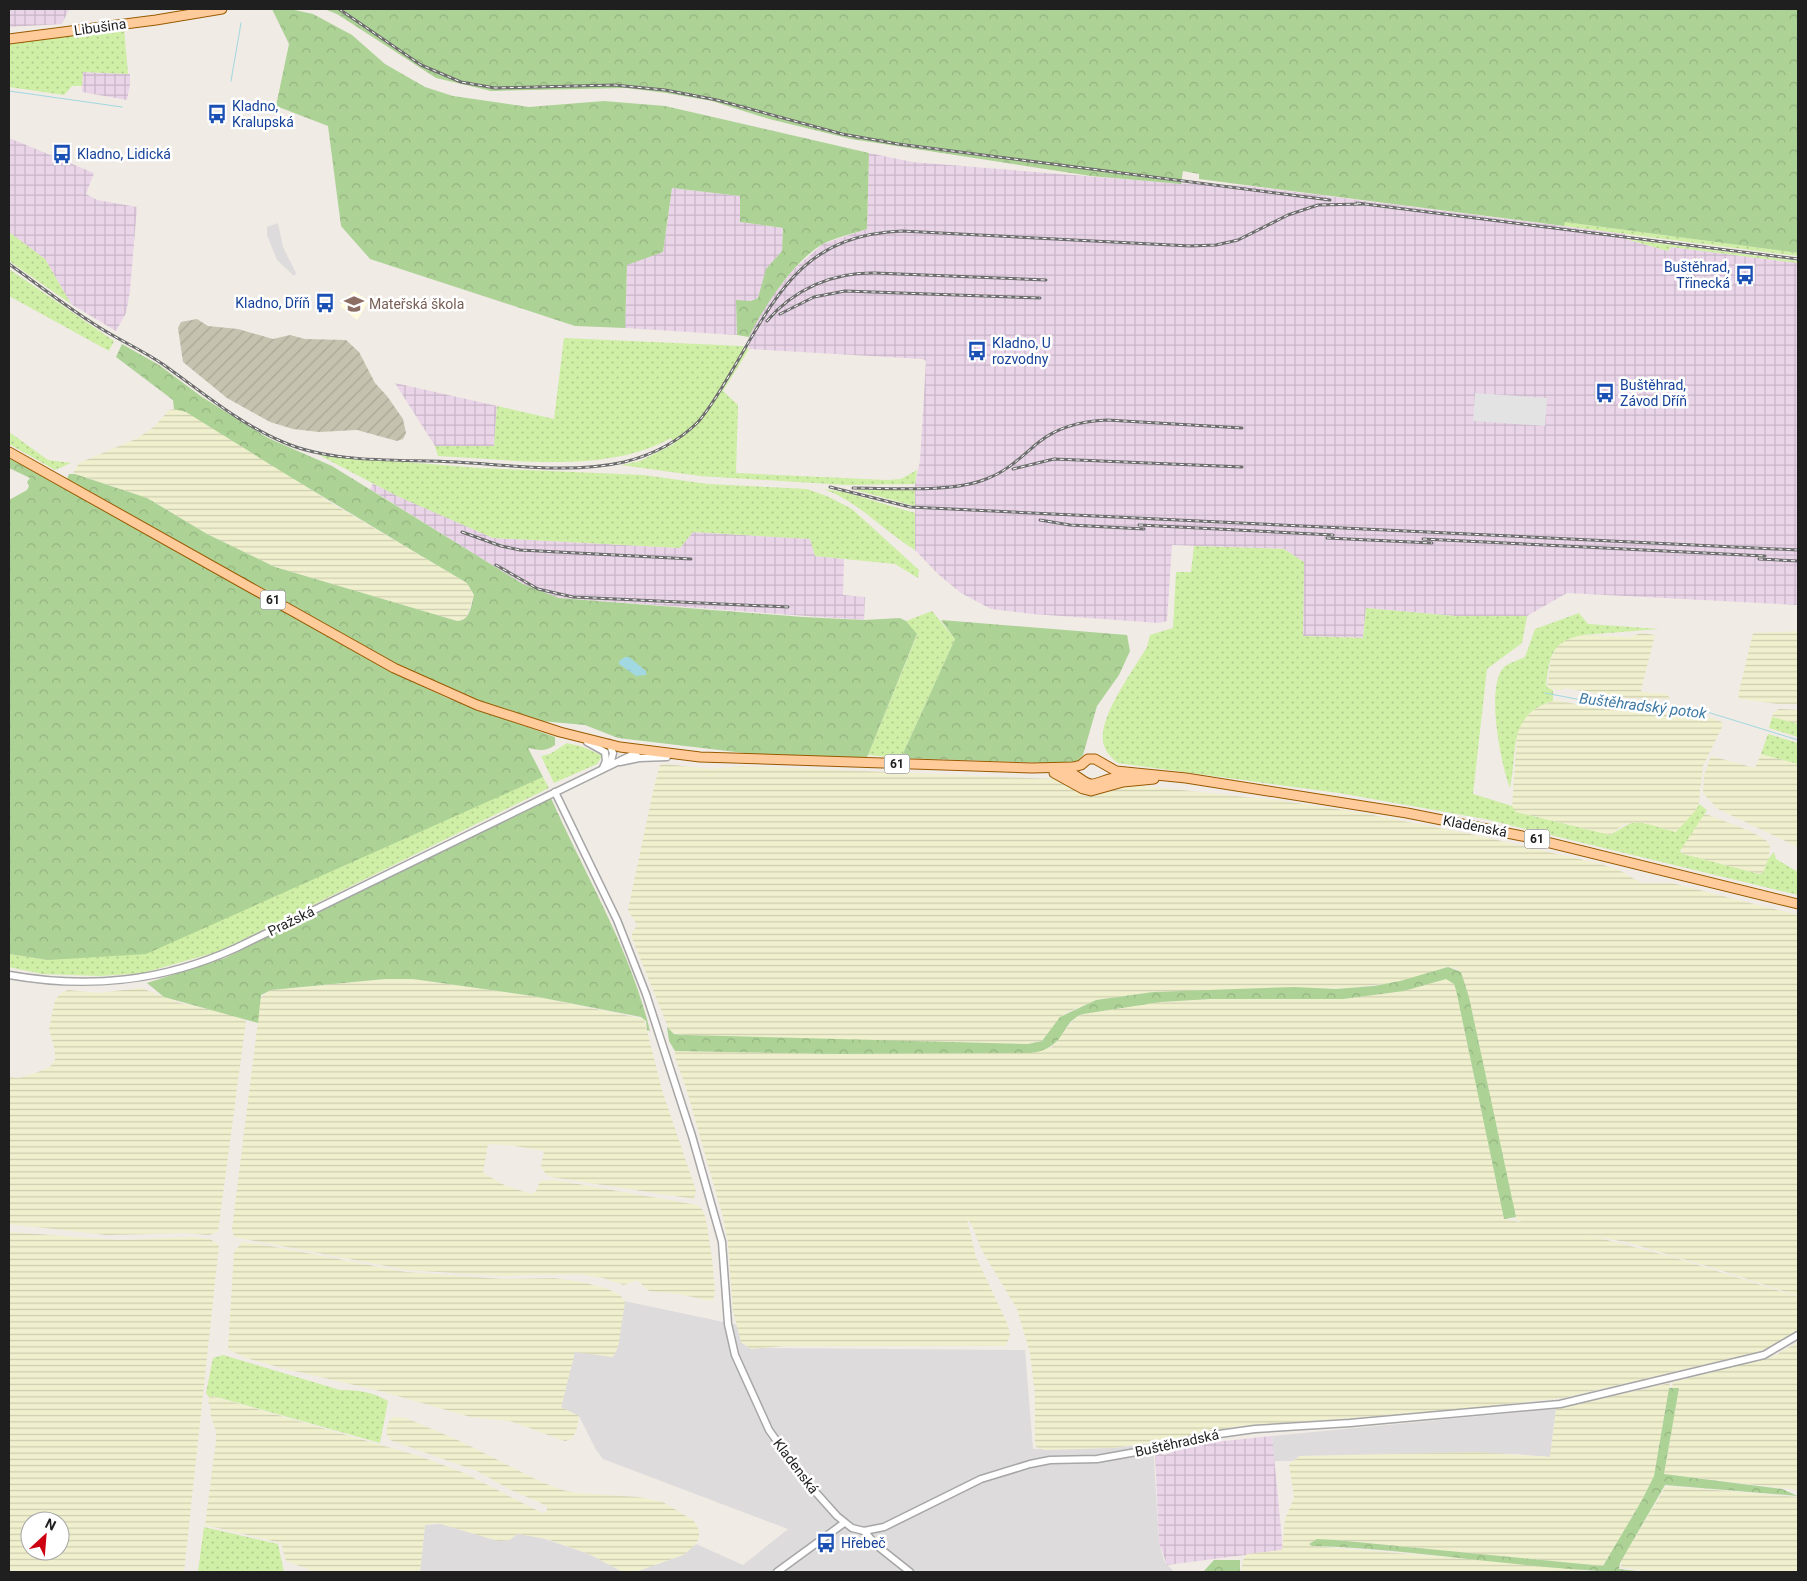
<svg xmlns="http://www.w3.org/2000/svg" width="1807" height="1581" font-family="Roboto,sans-serif">
	<style>
		.residential { fill: #dddbdb }
		.industrial { fill: url(#industrial-grid) }
		.education { fill: #fffcde }
		.construction { fill: url(#construction-furrows) }
		.farmland { fill: url(#farmland-rules); fill-rule: evenodd }
		.grass { fill: url(#grass-dots) }
		.forest { fill: url(#forest-crowns) }
		.parking { fill: #e3e3e3 }
		.water { fill: url(#water-ripples) }
		.lines { fill: none; stroke-linecap: round; stroke-linejoin: round }
		.stream { stroke: #a1d8e1; stroke-width: 1 }
		.minor-casing { stroke: #a6a6a6; stroke-width: 9 }
		.major-casing { stroke: #995a00; stroke-width: 11 }
		.minor { stroke: #fff; stroke-width: 6 }
		.major { stroke: #ffcb9a; stroke-width: 9 }
		.rail-casing { stroke: #6d6d6d; stroke-width: 3 }
		.rail { stroke: #fff; stroke-width: 1; stroke-dasharray: 4; stroke-linecap: butt }
		.labels { text-anchor: middle; dominant-baseline: central; stroke-width: 5; stroke-linejoin: round; paint-order: stroke }
		.shield { fill: #fff; stroke: #626262; stroke-width: 1 }
		.shield-label { font-size: 12px; font-weight: bold; fill: #1f1f1f }
		.street-label { font-size: 14px; fill: #1f1f1f; stroke: #fff }
		.transit-label { font-size: 14px; fill: #164399; stroke: #fff; text-anchor: start }
		.education-label { font-size: 14px; fill: #785e54; stroke: #fff; text-anchor: start }
		.water-label { font-size: 15px; font-style: italic; fill: #3f7aa5; stroke: #fff }
	</style>
	<defs>
		<pattern id="industrial-grid" width="8" height="8" patternUnits="userSpaceOnUse" patternTransform="scale(1.25)"><rect width="8" height="8" fill="#ead5e8"/><path d="M0 4h8M4 0v8" fill="none" stroke="#c8b6c7"/></pattern>
		<pattern id="construction-furrows" width="10" height="10" patternUnits="userSpaceOnUse" patternTransform="scale(1.25)"><rect width="10" height="10" fill="#c5c3af"/><path d="M-1 1l2-2M0 10L10 0M9 11l2-2" fill="none" stroke="#a9a796"/></pattern>
		<pattern id="farmland-rules" width="6" height="5" patternUnits="userSpaceOnUse" patternTransform="scale(1.25)"><rect width="6" height="5" fill="#f0f0ce"/><path d="M0 2.5h6" fill="none" stroke="#cdcdb0"/></pattern>
		<pattern id="grass-dots" width="8" height="8" patternUnits="userSpaceOnUse" patternTransform="scale(1.25)"><rect width="8" height="8" fill="#cfeea6"/><path d="M2 2h.1M6 6h.1" fill="none" stroke="#b1cc8e" stroke-width="1.8" stroke-linecap="round"/></pattern>
		<pattern id="forest-crowns" width="20" height="18" patternUnits="userSpaceOnUse" patternTransform="scale(1.25)"><rect width="20" height="18" fill="#add296"/><path d="M2 6a3 3 0 1 1 6 0M12 15a3 3 0 1 1 6 0" fill="none" stroke="#94b481"/></pattern>
		<pattern id="water-ripples" width="26" height="14" patternUnits="userSpaceOnUse" patternTransform="scale(1.25)"><rect width="26" height="14" fill="#a1d8e1"/><path d="M2 4q2-2 4 0t4 0M15 11q2-2 4 0t4 0" fill="none" stroke="#8ab9c1"/></pattern>
	</defs>
	<rect width="100%" height="100%" fill="#f0ebe4"/>
	<g class="residential">
		<polygon points="278,223 283,247 296,273 294,276 277,260 267,235 267,227"/>
		<polygon points="624,1301 738,1325 741,1342 749,1348 1025,1350 1033,1449 1114,1448 1153,1443 1159,1543 1164,1561 1174,1572 420,1572 425,1525 442,1524 498,1541 509,1540 518,1534 542,1538 589,1554 621,1571 635,1572 683,1555 696,1544 743,1565 788,1529 603,1459 596,1450 579,1416 561,1408 575,1351 613,1357 618,1347"/>
		<polygon points="1556,1409 1550,1457 1516,1454 1300,1456 1292,1461 1274,1461 1272,1436"/>
	</g>
	<g class="industrial">
		<polygon points="9,9 69,9 62,24 9,27"/>
		<polygon points="83,72 130,74 130,84 127,100 82,92"/>
		<polygon points="9,138 94,173 86,194 97,200 137,207 130,291 126,313 116,331 71,304 45,259 9,232"/>
		<polygon points="869,153 912,162 1172,183 1248,186 1625,234 1626,239 1668,251 1671,247 1798,263 1798,605 1567,593 1527,616 1455,616 1366,608 1363,638 1303,636 1304,562 1284,549 1172,545 1167,621 1159,623 1033,614 991,609 961,593 939,575 915,550 915,484 920,461 926,361 922,359 749,349 749,337 761,310 793,270 823,244 867,229"/>
		<polygon points="672,188 740,196 740,222 783,228 782,251 767,269 758,298 751,301 736,301 737,335 625,328 627,264 663,252"/>
		<polygon points="395,383 497,406 494,446 435,446"/>
		<polygon points="373,484 493,538 680,548 693,532 811,539 815,556 844,559 843,595 865,597 864,620 559,598 523,584 370,489"/>
		<polygon points="1272,1436 1283,1550 1167,1565 1159,1543 1155,1450 1164,1455 1195,1444"/>
	</g>
	<polygon class="education" points="354,291 369,301 357,320 340,306"/>
	<polygon class="construction" points="197,319 208,326 238,329 273,339 290,335 305,339 346,340 359,352 375,383 387,396 403,419 406,433 403,439 397,441 357,430 319,432 293,429 270,422 227,398 183,362 178,328 181,322"/>
	<g class="farmland">
		<polygon points="176,409 183,410 266,460 328,501 467,583 474,595 466,618 457,621 275,567 207,534 147,498 73,473 79,463 138,438 155,426 169,410"/>
		<polygon points="1798,631 1798,704 1778,704 1740,699 1738,696 1753,633"/>
		<polygon points="1641,633 1655,635 1641,690 1642,692 1666,694 1671,699 1627,698 1564,688 1562,690 1547,688 1551,659 1559,643 1572,637 1583,635 1630,637"/>
		<polygon points="1556,700 1589,707 1712,718 1722,722 1723,725 1703,766 1698,809 1680,829 1676,832 1641,823 1624,824 1610,835 1516,812 1512,808 1517,736 1520,723 1535,709"/>
		<polygon points="1779,709 1798,710 1798,724 1772,717 1774,712"/>
		<polygon points="1761,754 1798,764 1798,847 1718,809 1703,793 1704,775 1711,756 1755,768"/>
		<polygon points="665,764 711,769 742,766 1055,779 1084,796 1096,796 1119,786 1135,785 1283,801 1362,813 1480,836 1601,864 1619,870 1641,883 1672,883 1798,915 1798,1296 1720,1270 1626,1242 1523,1223 1516,1219 1469,997 1461,972 1456,968 1448,967 1393,983 1348,988 1153,992 1096,1000 1066,1013 1060,1017 1042,1041 1028,1044 783,1039 686,1035 670,1032 632,938 632,933 637,925 628,910 654,787 660,765"/>
		<polygon points="1703,813 1750,831 1767,841 1770,845 1769,856 1763,873 1759,874 1683,854 1681,846"/>
		<polygon points="385,979 413,979 533,996 644,1019 662,1090 696,1191 694,1199 551,1177 546,1174 541,1167 544,1151 509,1145 488,1144 483,1173 506,1186 532,1194 536,1191 540,1181 555,1180 697,1205 702,1209 706,1219 712,1258 715,1294 713,1299 710,1301 679,1294 649,1291 637,1280 624,1285 603,1278 579,1274 501,1276 407,1270 234,1237 232,1229 261,997 271,990"/>
		<polygon points="1446,979 1454,984 1456,990 1504,1219 1580,1233 1676,1258 1798,1297 1798,1330 1771,1347 1757,1352 1563,1398 1421,1413 1239,1426 1167,1440 1114,1448 1045,1450 1036,1447 1035,1444 1035,1395 1030,1353 1017,1309 981,1249 972,1225 967,1219 976,1257 1008,1325 1010,1334 1006,1346 785,1346 751,1349 741,1342 733,1311 728,1243 723,1217 687,1091 675,1057 675,1051 835,1054 1031,1053 1052,1047 1075,1018 1083,1014 1161,1002 1211,999 1343,999 1404,991"/>
		<polygon points="141,988 180,1003 230,1014 246,1021 218,1232 209,1235 185,1233 107,1235 9,1224 9,1077 19,1078 38,1072 50,1067 55,1060 55,1051 49,1029 55,1000 61,993 68,990 98,993"/>
		<path d="M9 1232 119 1240 193 1237 210 1239 219 1245 184 1572H9ZM30 1521H60V1551H30Z"/>
		<polygon points="242,1242 265,1245 406,1272 503,1279 554,1278 582,1282 608,1289 621,1296 625,1302 618,1347 613,1357 575,1352 561,1407 579,1416 576,1432 571,1439 565,1441 510,1421 471,1417 380,1391 286,1369 246,1358 228,1349 234,1252"/>
		<polygon points="1798,1342 1798,1490 1664,1474 1679,1388 1672,1388 1673,1382 1772,1357"/>
		<polygon points="1670,1383 1654,1476 1642,1500 1603,1566 1336,1540 1317,1539 1309,1544 1312,1546 1518,1563 1594,1572 1241,1572 1243,1560 1247,1554 1282,1550 1285,1519 1294,1498 1289,1464 1300,1456 1476,1452 1550,1457 1556,1409"/>
		<polygon points="212,1396 419,1456 464,1473 542,1513 547,1512 547,1506 511,1490 477,1471 390,1440 386,1432 388,1423 393,1417 406,1418 462,1442 539,1481 562,1490 578,1493 639,1497 663,1502 694,1521 699,1530 699,1537 696,1544 683,1555 635,1572 621,1571 589,1554 547,1539 518,1534 509,1540 498,1541 437,1523 425,1525 420,1572 313,1571 286,1561 281,1543 205,1525 216,1441 216,1431 210,1413 211,1407 208,1402 209,1397"/>
		<polygon points="1666,1486 1798,1497 1798,1572 1650,1572 1621,1567 1622,1559"/>
	</g>
	<g class="grass">
		<polygon points="124,28 128,74 83,72 82,86 72,86 64,95 9,87 9,42"/>
		<polygon points="1565,222 1798,253 1798,256 1564,226"/>
		<polygon points="9,232 45,259 71,304 9,261"/>
		<polygon points="1626,239 1798,261 1798,263 1671,247 1668,251"/>
		<polygon points="9,269 114,341 109,351 9,296"/>
		<path d="M564 338 742 346 749 349 723 391 738 405 736 473 887 480 901 479 917 470 915 484 846 485 700 476 621 465 640 461 674 444 671 438C605 475 512 459 438 456L435 446H494L497 406 554 419Z"/>
		<polygon points="9,432 48,460 71,463 55,470 9,444"/>
		<polygon points="319,455 479,468 643,475 708,484 807,489 829,497 852,509 919,570 918,578 895,564 815,556 810,539 693,532 680,548 493,538 397,496"/>
		<path d="M824 489 844 492 915 513V550C882 530 862 504 824 489Z"/>
		<polygon points="915,489 915,506 855,490"/>
		<path d="M1194 546 1284 549 1304 562 1303 636 1363 638 1366 608 1455 616H1527L1522 643 1487 669 1473 794 1512 806 1516 812 1610 835C1616 832 1621 828 1627 825 1640 818 1662 830 1676 832L1697 809 1699 804 1707 810 1680 851 1683 854 1759 874 1763 873 1768 859 1774 852 1776 859 1798 872V895L1485 819 1339 793 1118 763C1113 759 1106 753 1104 745 1095 721 1135 668 1147 647L1150 635 1173 628 1176 572H1191Z"/>
		<polygon points="932,611 955,639 901,758 868,755 917,635 906,621"/>
		<path d="M1579 613 1588 624 1659 629 1583 635C1551 641 1550 656 1546 685L1548 688 1553 690V701C1507 715 1518 749 1510 788 1501 765 1485 686 1504 667 1509 663 1519 660 1525 657L1535 629Z"/>
		<polygon points="1772,717 1798,724 1798,737 1769,728"/>
		<polygon points="1768,734 1798,743 1798,764 1761,754"/>
		<polygon points="567,743 583,747 601,755 601,758 597,764 554,783 541,756 550,754"/>
		<polygon points="543,777 549,788 220,951 143,973 100,976 42,974 9,967 9,954 48,960"/>
		<path d="M223 1355 340 1390C358 1390 373 1392 388 1401L380 1443 213 1396 209 1397 206 1393 213 1358Z"/>
		<polygon points="204,1527 278,1544 284,1572 198,1572"/>
	</g>
	<g class="forest">
		<path d="M272 9H290L313 14 352 35 385 64 425 87 453 96 529 107 604 101 665 106 869 153 867 229C853 234 836 237 823 244 794 260 763 308 749 337L737 335 736 300 751 301 758 298 766 269 782 251 783 228 740 222V196L672 188 663 252 627 265 625 328 575 326 370 259 341 226 328 126 276 106 289 44Z"/>
		<polygon points="324,9 1798,9 1798,253 1565,222 1564,226 1199,179 1199,174 1183,171 1181,184 1091,176 851,139 769,119 712,101 666,93 626,88 491,91 436,78 337,14"/>
		<path d="M122 344 159 365 202 397 268 438 332 466 523 584 559 598 803 617 864 620 900 618 906 621 917 634 868 755 866 758 761 755 618 738 585 725 541 721 508 711 451 690 396 664 67 479 69 474H75L147 498 207 534 275 567 457 621C470 621 471 606 474 595L467 583C373 527 278 470 186 412L174 409 173 400 116 357Z"/>
		<path d="M9 457 392 672 447 698 555 737V745C546 752 538 750 528 748L543 777 146 954 48 960 9 954V500L27 490 29 486 27 482 30 478 9 468Z"/>
		<polygon points="941,620 1127,635 1130,651 1119,675 1097,706 1083,755 1075,764 901,758 955,639"/>
		<path d="M551 798C585 875 630 948 650 1031L647 1030 646 1021 641 1017 533 996 413 979H385L271 990 261 995 258 1023 164 997 147 983 225 958Z"/>
		<path d="M1448 967 1461 972 1469 997 1516 1217 1504 1219 1456 990 1454 984 1446 979 1404 991 1343 999H1211L1161 1002 1083 1014C1059 1022 1068 1048 1031 1053L835 1054 675 1051 669 1041 667 1027 674 1034 686 1035 1028 1044 1042 1041 1060 1017 1096 1000 1153 992 1294 987 1336 989 1374 986 1400 981Z"/>
		<path d="M1669 1388H1679L1664 1474 1782 1489 1798 1496 1665 1485 1620 1563 1619 1569 1646 1572C1534 1572 1424 1549 1312 1546L1309 1544 1317 1539 1336 1540 1603 1566 1642 1500 1654 1476Z"/>
		<polygon points="1214,1560 1240,1560 1240,1572 1203,1572"/>
	</g>
	<polygon class="parking" points="1475,393 1547,398 1545,426 1473,421"/>
	<polygon class="water" points="625,657 629,657 646,671 646,675 636,676 619,664 619,661"/>
	<g class="lines">
		<g class="stream">
			<polyline points="231,81 241,23"/>
			<polyline points="9,91 122,107"/>
			<polyline points="1545,693 1613,706 1707,712 1798,740"/>
		</g>
		<defs>
			<g id="minor">
				<polyline points="587,742 605,752 606,761 603,768"/>
				<polyline points="609,743 613,753 610,765"/>
				<polyline points="620,762 639,758 667,757"/>
				<polyline points="555,792 617,920 646,994 692,1136 722,1242 728,1324 735,1355 769,1430 803,1478 837,1516 852,1528 864,1531 884,1527 981,1479 1030,1464 1050,1460 1097,1459 1153,1449 1212,1435 1255,1429 1350,1423 1560,1404 1764,1355 1798,1335"/>
				<path d="M9 975C88 989 162 982 236 948L640 751"/>
				<polyline points="864,1531 876,1545 910,1572"/>
				<polyline points="777,1572 844,1523"/>
			</g>
			<g id="major">
				<polyline points="9,39 156,20 222,9"/>
				<polyline points="9,452 394,668 477,705 560,732 620,747 700,757 1032,768 1073,767 1081,765 1088,759 1095,759 1116,771 1186,778 1407,813 1522,836 1798,904"/>
				<path d="M1062 770C1076 772 1082 783 1091 784 1098 785 1111 775 1126 777"/>
				<polyline points="1054,773 1083,789 1091,791 1123,782 1154,779"/>
			</g>
		</defs>
		<use href="#minor" class="minor-casing"/>
		<use href="#major" class="major-casing"/>
		<use href="#minor" class="minor"/>
		<use href="#major" class="major"/>
		<defs>
			<g id="rail">
				<polyline points="339,9 421,65 461,82 495,88 614,85 665,90 717,100 842,134 898,144 1330,200"/>
				<polyline points="1357,203 1798,259"/>
				<path d="M9 264C36 283 63 304 91 322 114 338 141 349 164 365 202 392 240 424 283 442 333 464 402 459 456 462 510 465 571 474 624 462 652 455 678 442 698 422 712 406 722 387 733 369 777 294 803 235 902 231L1190 246 1216 245 1238 240 1288 215 1318 205 1362 204"/>
				<polyline points="780,314 814,297 845,291 1040,298"/>
				<path d="M767 321C794 289 833 272 875 273L1046 280"/>
				<polyline points="1013,469 1054,459 1242,467"/>
				<polyline points="830,487 910,507 1798,550"/>
				<path d="M853 488C891 488 952 493 986 479 1008 471 1022 456 1039 442 1059 426 1083 421 1107 420L1242 428"/>
				<polyline points="1040,520 1070,525 1144,529"/>
				<polyline points="1139,525 1333,535"/>
				<polyline points="462,532 501,546 520,550 691,559"/>
				<polyline points="1327,538 1432,543"/>
				<polyline points="1423,539 1765,556"/>
				<polyline points="1759,559 1798,561"/>
				<polyline points="496,565 538,589 573,597 788,607"/>
			</g>
		</defs>
		<use href="#rail" class="rail-casing"/>
		<use href="#rail" class="rail"/>
	</g>
	<defs>
		<symbol id="bus-bare" viewBox="-9 -9 18 18"><path d="M-5-6H5V4H4V6H2V4H-2V6H-4V4H-5ZM-3.5-4V0h7V-4ZM-3.5 1.2v1.5H-2V1.2ZM2 1.2v1.5H3.5V1.2Z" fill="#1a4fb4" stroke="#fff" stroke-width="2.5" paint-order="stroke"/></symbol>
		<symbol id="school-bare" viewBox="-9 -9 18 18"><path d="M0-5L7-2L0 1L-7-2ZM-4 1L0 2.5L4 1V4Q0 6-4 4Z" fill="#8d6e63" stroke="#fff" stroke-width="2.5" paint-order="stroke"/></symbol>
	</defs>
	<g fill-rule="evenodd">
		<use href="#bus-bare" x="203" y="100" width="28" height="28"/>
		<use href="#bus-bare" x="48" y="140" width="28" height="28"/>
		<use href="#bus-bare" x="1731" y="261" width="28" height="28"/>
		<use href="#bus-bare" x="311" y="289" width="28" height="28"/>
		<use href="#school-bare" x="340" y="290" width="28" height="28"/>
		<use href="#bus-bare" x="963" y="337" width="28" height="28"/>
		<use href="#bus-bare" x="1591" y="379" width="28" height="28"/>
		<use href="#bus-bare" x="812" y="1529" width="28" height="28"/>
	</g>
	<g class="labels">
		<g class="shield">
			<rect x="260.5" y="590.5" width="25" height="19" rx="4"/>
			<rect x="884.5" y="754.5" width="25" height="19" rx="4"/>
			<rect x="1524.5" y="829.5" width="25" height="19" rx="4"/>
		</g>
		<g class="shield-label">
			<text x="273" y="600">61</text>
			<text x="897" y="764">61</text>
			<text x="1537" y="839">61</text>
		</g>
		<g class="street-label">
			<text transform="translate(100 27) rotate(-8)">Libušina</text>
			<text transform="translate(1475 826) rotate(11)">Kladenská</text>
			<text transform="translate(291 921) rotate(-26)">Pražská</text>
			<text transform="translate(1177 1443) rotate(-12)">Buštěhradská</text>
			<text transform="translate(796 1466) rotate(53)">Kladenská</text>
		</g>
		<g class="transit-label">
			<text x="232" y="106">Kladno,<tspan x="232" dy="16">Kralupská</tspan></text>
			<text x="77" y="154">Kladno, Lidická</text>
			<text x="1730" y="267" text-anchor="end">Buštěhrad,<tspan x="1730" dy="16">Třinecká</tspan></text>
			<text x="310" y="303" text-anchor="end">Kladno, Dříň</text>
			<text x="992" y="343">Kladno, U<tspan x="992" dy="16">rozvodny</tspan></text>
			<text x="1620" y="385">Buštěhrad,<tspan x="1620" dy="16">Závod Dříň</tspan></text>
			<text x="841" y="1543">Hřebeč</text>
		</g>
		<g class="education-label">
			<text x="369" y="304">Mateřská škola</text>
		</g>
		<g class="water-label">
			<text transform="translate(1643 706) rotate(7)">Buštěhradský potok</text>
		</g>
	</g>
	<rect width="1807" height="1581" fill="none" stroke="#1f1f1f" stroke-width="20"/>
	<g transform="translate(45 1536) rotate(26)"><circle r="24" fill="#ffffff" stroke="#a5a5a5"/>
	<path d="M0-4L9 19L0 12L-9 19Z" fill="#cd0011"/>
	<text y="-8" font-size="14" font-weight="bold" text-anchor="middle" fill="#1f1f1f">N</text>
	</g>
</svg>
